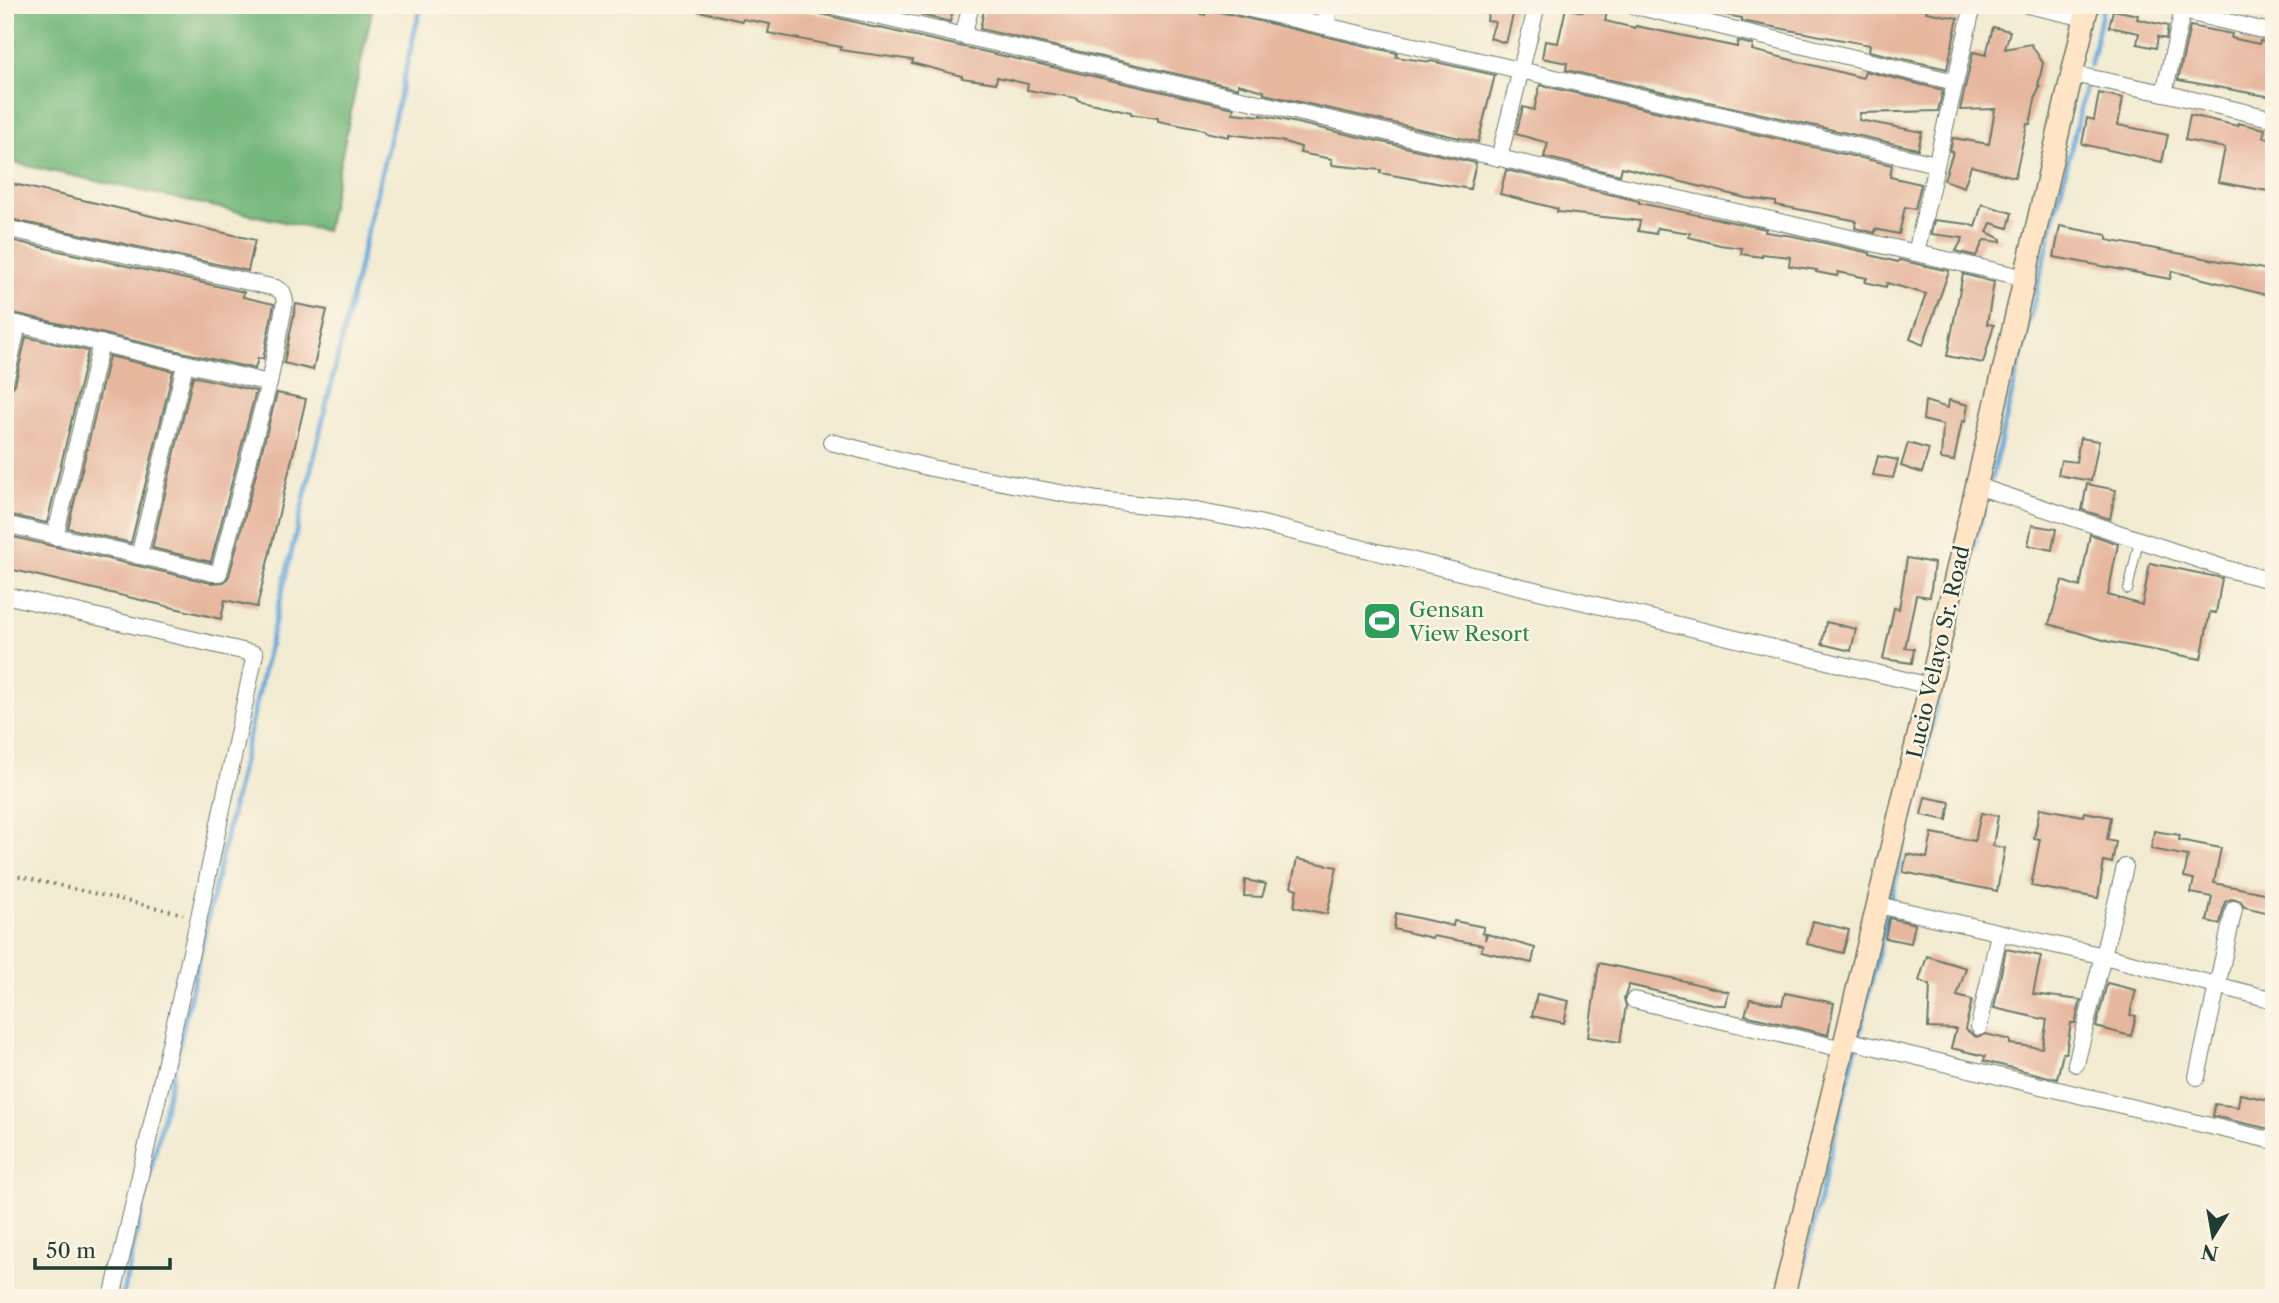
<svg xmlns="http://www.w3.org/2000/svg" width="2279" height="1303" font-family="'Libre Caslon Text',serif">
	<style>
		.forest { fill: #74b87c; stroke: #4a7a58; stroke-width: 2 }
		.lines { fill: none; stroke-linecap: round; stroke-linejoin: round }
		.stream { stroke: #67a8da; stroke-width: 5 }
		.building { fill: #e6b69d }
		.service-casing { stroke: #697a6b; stroke-width: 10 }
		.minor-casing { stroke: #697a6b; stroke-width: 18 }
		.secondary-casing { stroke: #697a6b; stroke-width: 24 }
		.path { stroke: #697a6b; stroke-width: 3.5; stroke-dasharray: 2 5; stroke-linecap: butt }
		.service { stroke: #fff; stroke-width: 8 }
		.minor { stroke: #fff; stroke-width: 16 }
		.secondary { stroke: #ffe4c6; stroke-width: 21 }
		.labels { text-anchor: middle; dominant-baseline: central; stroke-width: 5; stroke-linejoin: round; paint-order: stroke }
		.leisure-label { font-size: 21px; fill: #27864d; stroke: #fcf5e5; text-anchor: start }
		.street-label { font-size: 21px; fill: #1f3d34; stroke: #fcf5e5 }
	</style>
	<rect width="100%" height="100%" fill="#fcf5e5"/>
	<filter id="ink" filterUnits="userSpaceOnUse"><feTurbulence type="fractalNoise" baseFrequency=".0143" numOctaves="2"/><feDisplacementMap in="SourceGraphic" scale="14" xChannelSelector="R" yChannelSelector="G"/><feConvolveMatrix kernelMatrix="1 2 1 2 8 2 1 2 1" color-interpolation-filters="sRGB"/></filter>
	<filter id="wash" filterUnits="userSpaceOnUse"><feTurbulence type="fractalNoise" baseFrequency=".00686" numOctaves="4" result="noise"/><feDisplacementMap in="SourceGraphic" scale="28" xChannelSelector="R" yChannelSelector="G"/><feGaussianBlur stdDeviation="1.57" result="paint"/><feColorMatrix in="noise" values="0 0 0 0 0 0 0 0 0 0 0 0 0 0 0 0 0 1.4 0 .05"/><feComposite in="paint" operator="in"/></filter>
	<g filter="url(#wash)">
		<rect width="100%" height="100%" fill="#f2ebd1"/>
		<polygon class="forest" points="5,5 373,5 326,231 5,161"/>
		<g class="lines">
			<g class="stream">
				<polyline points="2090,66 2104,5"/>
				<polyline points="1991,480 2086,86"/>
				<polyline points="122,1298 267,655 421,5"/>
				<polyline points="1796,1298 1986,500"/>
			</g>
		</g>
		<g id="blocks">
			<g class="building">
				<polygon points="700,5 774,5 826,15 867,25 867,26 884,29 1234,108 1233,113 1261,116 1261,115 1476,163 1470,189 1380,173 1381,170 1332,165 1332,159 1300,153 1301,147 1281,141 1229,134 1229,137 1205,132 1205,130 1158,121 1158,118 1131,114 1131,112 1077,100 1077,98 1027,90 1028,84 997,77 996,83 962,78 962,76 912,63 913,60 840,50 841,47 768,33 770,24 743,19 742,21 699,11"/>
				<polygon points="923,5 954,5 950,22 921,15"/>
				<polygon points="985,5 1168,5 1205,15 1207,9 1397,53 1396,57 1430,62 1431,61 1495,75 1478,142 1264,94 1264,91 1238,84 1238,88 980,29"/>
				<polygon points="1489,5 1515,7 1506,43 1490,38 1495,22 1487,21"/>
				<polygon points="1711,5 1789,5 1811,9 1811,5 1928,5 1926,12 1958,18 1947,69 1869,51 1870,45 1757,24 1742,21 1742,18 1710,12"/>
				<polygon points="1566,8 1583,12 1584,8 1607,12 1605,21 1635,28 1636,26 1737,47 1738,41 1753,45 1752,50 1863,78 1865,71 1943,90 1938,111 1860,113 1859,120 1922,132 1918,149 1566,70 1567,63 1542,58 1545,41 1558,43"/>
				<polygon points="2113,10 2138,15 2137,19 2168,26 2166,39 2158,37 2156,48 2137,44 2139,33 2109,27"/>
				<polygon points="2190,26 2232,34 2231,38 2259,44 2260,41 2274,44 2272,97 2178,80"/>
				<polygon points="1993,27 2010,31 2005,49 2031,44 2043,63 2038,86 2040,87 2036,95 2030,124 2027,124 2015,177 1971,166 1964,187 1944,180 1953,152 1950,151 1953,138 1989,144 1995,109 1960,110 1973,52 1986,55"/>
				<polygon points="1540,85 1892,165 1890,177 1921,184 1915,209 1905,207 1899,234 1875,229 1875,233 1855,228 1856,221 1853,220 1776,205 1776,202 1746,198 1622,167 1620,175 1544,157 1548,143 1516,134 1523,107 1534,110"/>
				<polygon points="2099,93 2123,98 2118,125 2168,135 2162,162 2082,144 2087,118 2094,120"/>
				<polygon points="2190,115 2238,126 2238,123 2265,129 2263,137 2274,139 2274,158 2268,191 2218,182 2225,148 2185,140"/>
				<polygon points="1506,170 1639,201 1639,203 1766,229 1765,232 1793,236 1870,253 1870,255 1898,262 1899,260 1949,271 1923,345 1910,339 1926,294 1887,283 1886,287 1865,282 1867,278 1838,272 1837,276 1816,272 1817,270 1789,266 1790,257 1762,254 1762,257 1741,254 1742,248 1720,245 1689,237 1690,233 1657,228 1656,234 1638,231 1640,221 1557,212 1558,209 1500,194"/>
				<polygon points="5,182 255,240 248,271 5,218"/>
				<polygon points="1982,204 2012,213 2008,228 1991,223 1987,232 2001,239 2001,242 1984,240 1976,256 1956,251 1963,238 1931,234 1934,220 1968,224 1975,227"/>
				<polygon points="2060,226 2107,235 2107,240 2274,271 2274,297 2172,271 2170,279 2054,257"/>
				<polygon points="5,239 244,292 243,297 274,304 263,359 258,358 255,369 5,311"/>
				<polygon points="1963,274 1994,282 1987,324 1994,325 1983,363 1947,356"/>
				<polygon points="296,304 327,310 313,370 284,363"/>
				<polygon points="26,337 88,351 47,523 5,514 5,406 9,392 15,384"/>
				<polygon points="109,356 173,371 131,543 68,528"/>
				<polygon points="193,376 256,391 211,562 152,548"/>
				<polygon points="277,393 306,399 257,607 225,600 221,619 5,568 5,535 211,583 224,582 229,576"/>
				<polygon points="1949,400 1968,405 1965,422 1962,421 1954,461 1941,459 1943,425 1923,420 1925,401 1948,408"/>
				<polygon points="2080,438 2099,441 2091,481 2058,475 2061,460 2076,462"/>
				<polygon points="1908,443 1929,449 1922,473 1901,466"/>
				<polygon points="1878,456 1898,460 1893,478 1873,475"/>
				<polygon points="2087,484 2116,490 2110,519 2082,510"/>
				<polygon points="2032,525 2056,529 2052,550 2028,545"/>
				<polygon points="2090,534 2118,544 2108,595 2142,605 2150,563 2222,578 2216,613 2210,612 2201,659 2110,642 2049,624 2062,581 2080,587"/>
				<polygon points="1907,558 1934,563 1930,597 1916,595 1905,648 1914,649 1912,663 1883,659 1894,608 1899,609"/>
				<polygon points="1826,622 1856,629 1851,651 1822,644"/>
				<polygon points="1925,797 1950,802 1947,820 1921,815"/>
				<polygon points="2040,808 2083,816 2084,812 2111,817 2107,840 2116,842 2112,863 2104,861 2098,898 2031,886 2040,839 2034,838"/>
				<polygon points="1981,813 1998,816 1993,846 2005,848 1997,891 1903,872 1907,854 1927,858 1932,833 1975,841"/>
				<polygon points="2154,831 2180,835 2179,840 2221,848 2214,883 2274,895 2274,914 2244,907 2241,901 2231,899 2225,902 2220,924 2207,921 2212,897 2191,893 2194,879 2184,877 2188,856 2151,849"/>
				<polygon points="1297,859 1337,867 1327,914 1294,907 1297,889 1291,887"/>
				<polygon points="1245,880 1266,884 1262,897 1244,896"/>
				<polygon points="1396,913 1453,926 1454,921 1484,927 1482,933 1486,934 1485,940 1487,934 1535,948 1532,963 1481,951 1483,945 1433,936 1432,938 1394,929"/>
				<polygon points="1889,918 1915,924 1911,943 1885,938"/>
				<polygon points="1813,921 1849,930 1843,953 1807,944"/>
				<polygon points="2006,949 2041,956 2033,994 2081,1000 2075,1023 2071,1023 2066,1053 2063,1053 2057,1079 1984,1061 1985,1056 1951,1048 1956,1029 1928,1028 1930,985 1919,981 1927,956 1966,968 1957,996 1972,1000 1965,1029 1976,1037 1986,1034 2010,1040 2010,1044 2042,1048 2047,1020 1994,1008"/>
				<polygon points="1599,963 1676,979 1729,992 1726,1005 1717,1005 1629,985 1624,998 1626,1006 1620,1042 1588,1037"/>
				<polygon points="2107,983 2136,990 2130,1015 2136,1016 2131,1036 2096,1027"/>
				<polygon points="1785,993 1834,1003 1828,1035 1745,1015 1750,999 1782,1005"/>
				<polygon points="1537,994 1569,1001 1564,1023 1532,1016"/>
				<polygon points="2240,1094 2274,1101 2274,1130 2213,1116 2215,1104 2238,1107"/>
			</g>
		</g>
	</g>
	<g filter="url(#ink)">
		<use href="#blocks" fill-opacity="0" stroke="#697a6b" stroke-width="2"/>
		<g class="lines">
			<defs>
				<polyline id="service" points="2128,590 2139,540"/>
				<g id="minor">
					<polyline points="828,5 2026,278"/>
					<polyline points="1232,5 1936,164"/>
					<polyline points="1631,5 1955,82"/>
					<polyline points="2027,5 2085,18"/>
					<polyline points="2183,11 2274,33"/>
					<polyline points="1325,26 1330,5"/>
					<polyline points="963,36 971,5"/>
					<polyline points="2072,74 2164,93 2274,119"/>
					<polyline points="2164,93 2184,5"/>
					<polyline points="1499,158 1537,5"/>
					<polyline points="5,228 276,288 283,293 285,302 269,383 219,573 213,573 5,524"/>
					<polyline points="1916,253 1973,5"/>
					<polyline points="5,321 269,383"/>
					<polyline points="5,382 18,324"/>
					<polyline points="831,442 931,468 1012,484 1098,500 1185,509 1254,522 1930,686"/>
					<polyline points="1977,486 2227,569 2274,581"/>
					<polyline points="55,537 101,343"/>
					<polyline points="139,556 185,365"/>
					<polyline points="5,595 255,654 199,917 112,1298"/>
					<polyline points="1878,905 2104,956 2274,1000"/>
					<polyline points="1634,1000 1843,1049"/>
					<polyline points="1979,1027 1999,933"/>
					<polyline points="1846,1040 2274,1141"/>
					<polyline points="2076,1064 2125,867"/>
					<polyline points="2197,1077 2234,909"/>
				</g>
				<polyline id="secondary" points="1783,1298 1930,686 2088,5"/>
			</defs>
			<use href="#service" class="service-casing"/>
			<use href="#minor" class="minor-casing"/>
			<use href="#secondary" class="secondary-casing"/>
			<polyline class="path" points="5,873 183,914"/>
			<use href="#service" class="service"/>
			<use href="#minor" class="minor"/>
			<use href="#secondary" class="secondary"/>
		</g>
	</g>
	<defs>
		<symbol id="stadium-square" viewBox="-11 -11 22 22"><rect x="-9" y="-9" width="18" height="18" rx="4" fill="#2e9e5b" stroke="#fcf5e5"/><path d="M0-5a6.5 5 0 1 0 0 10a6.5 5 0 1 0 0-10ZM-3.5-1.8h7v3.6h-7Z" fill="#fff"/></symbol>
	</defs>
	<g fill-rule="evenodd">
		<use href="#stadium-square" x="1360" y="599" width="44" height="44"/>
	</g>
	<g class="labels">
		<g class="leisure-label">
			<text x="1409" y="609">Gensan<tspan x="1409" dy="24">View Resort</tspan></text>
		</g>
		<g class="street-label">
			<text transform="translate(1938 652) rotate(-77)">Lucio Velayo Sr. Road</text>
		</g>
	</g>
	<rect width="2279" height="1303" fill="none" stroke="#fcf5e5" stroke-width="28"/>
	<g transform="translate(2213 1236) rotate(191)" stroke="#fcf5e5" stroke-width="5" paint-order="stroke">
	<path d="M0-5L12 26L0 18L-12 26Z" fill="#1f3d34"/>
	<text y="-10" font-size="19" font-weight="bold" text-anchor="middle" fill="#1f3d34">N</text>
	</g>
	<path d="M35 1258v10h135v-10" fill="none" stroke="#1f3d34" stroke-width="3.5"/>
	<text x="46" y="1258" font-size="21" fill="#1f3d34" stroke="#fcf5e5" stroke-width="5" paint-order="stroke">50 m</text>
</svg>
